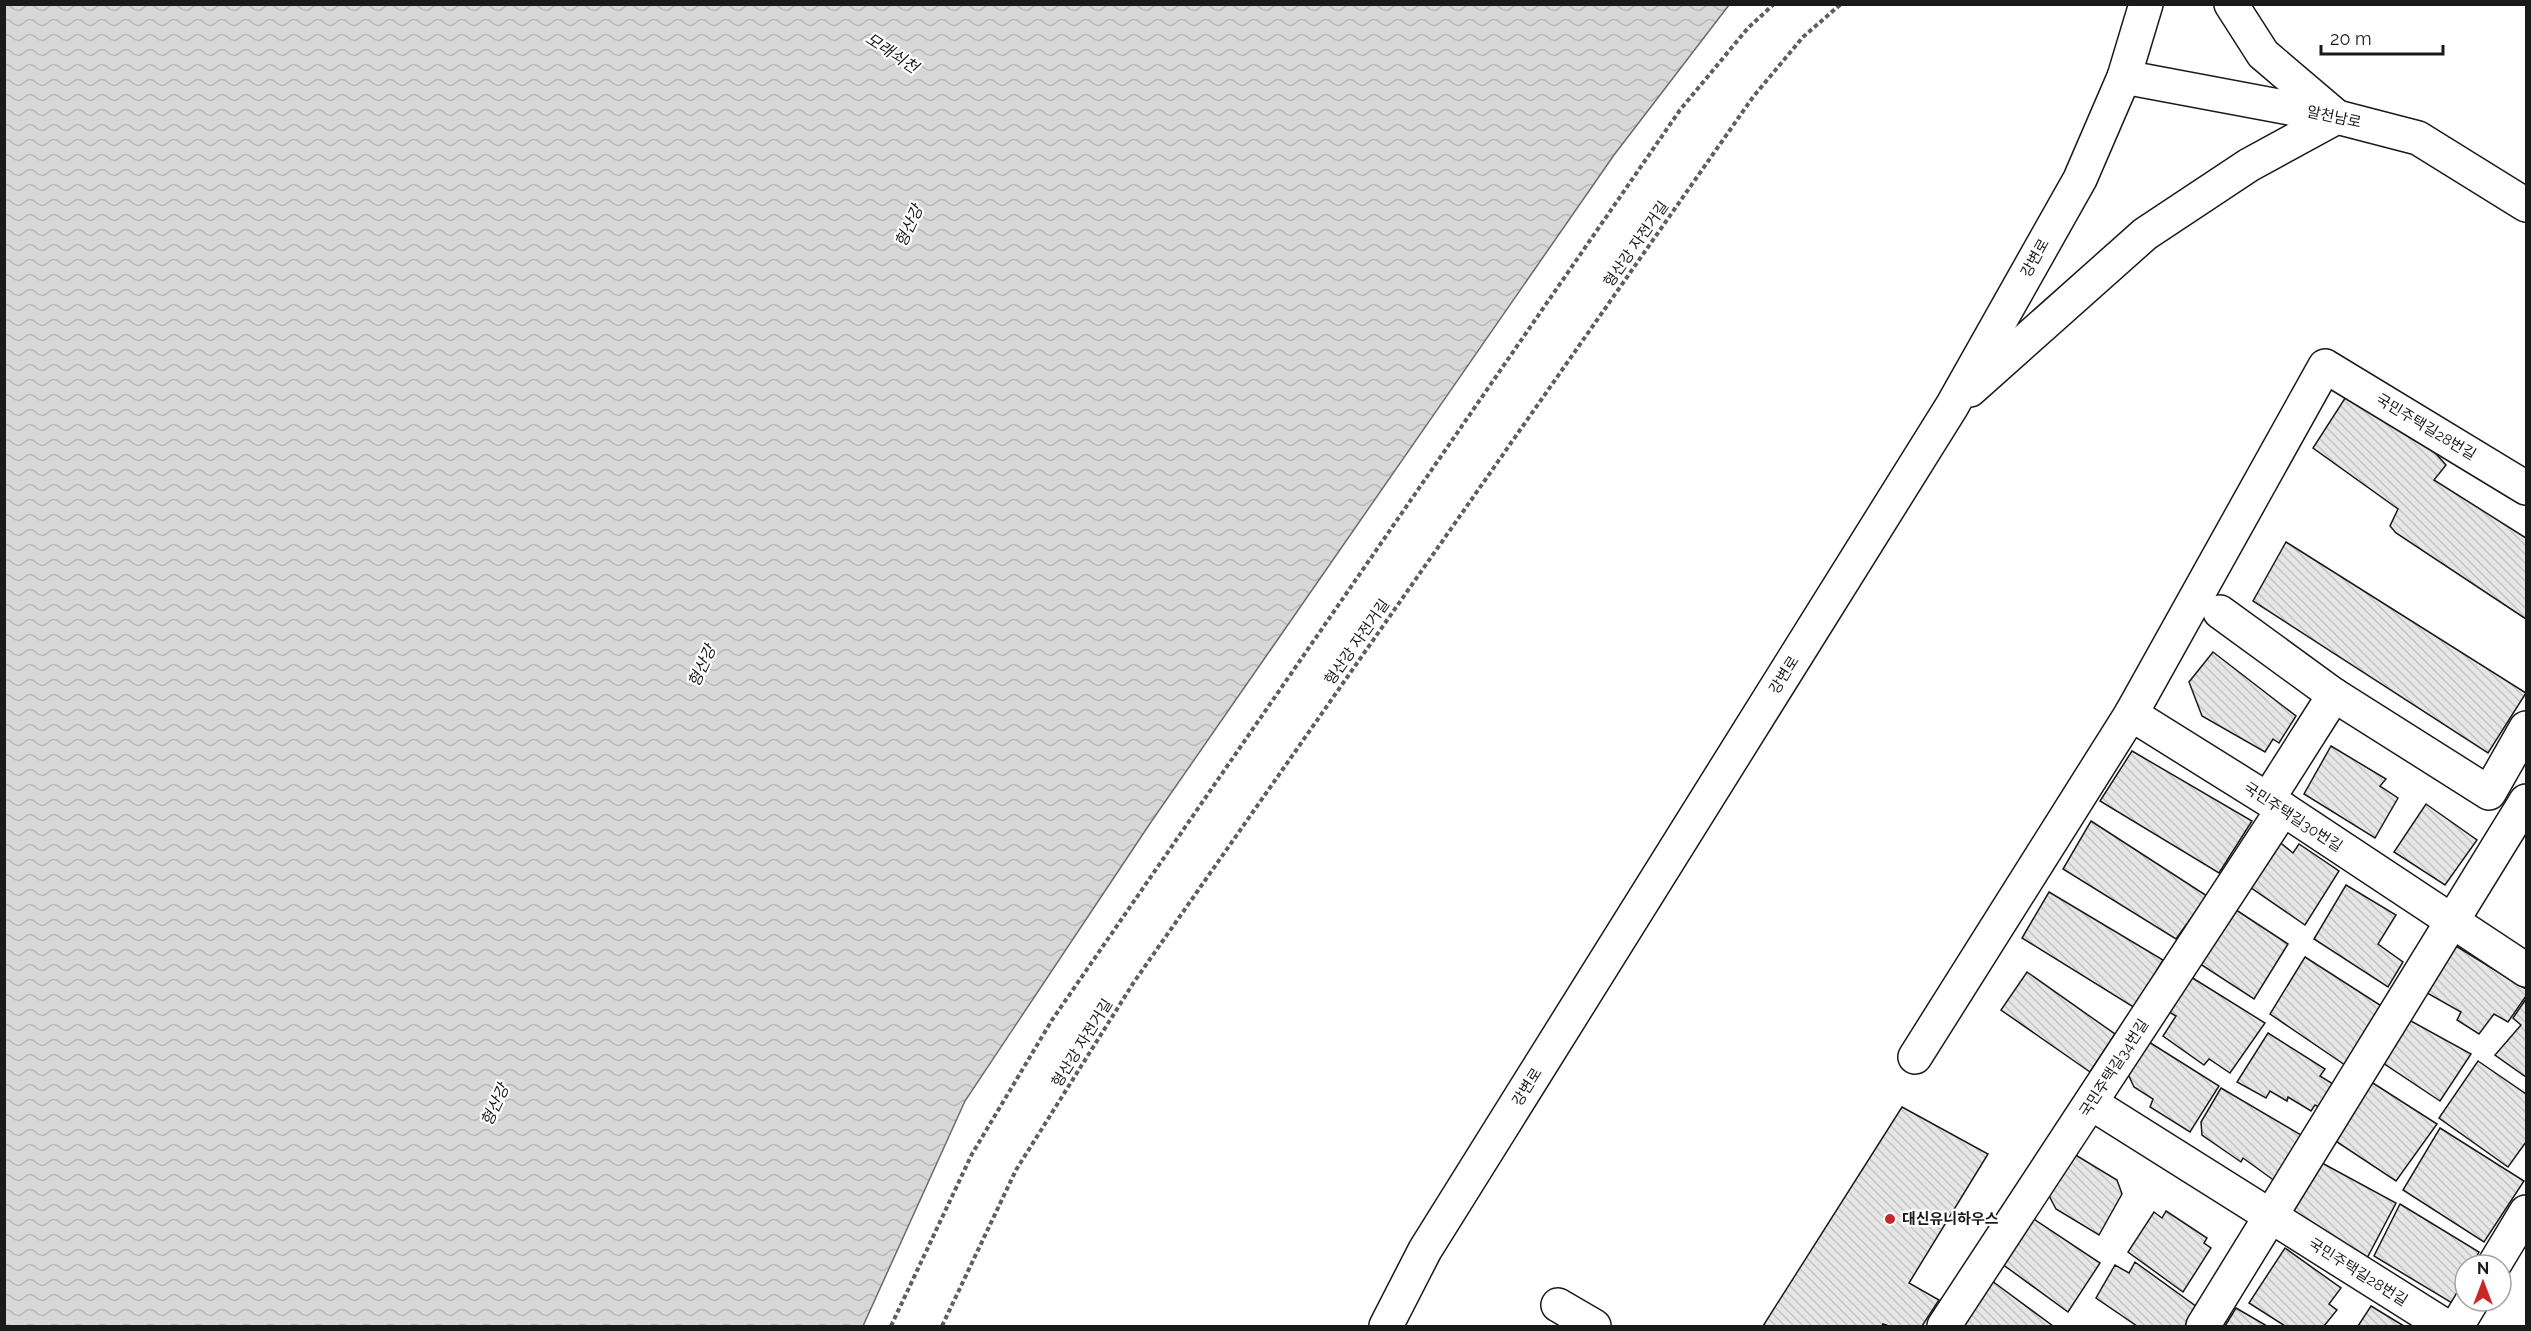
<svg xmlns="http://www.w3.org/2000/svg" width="2531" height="1331" font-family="Raleway,'Noto Sans KR',sans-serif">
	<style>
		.water { fill: url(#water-waves); stroke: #6a6a6a; stroke-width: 1.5 }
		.building { fill: url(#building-back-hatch); stroke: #1a1a1a; stroke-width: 1.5 }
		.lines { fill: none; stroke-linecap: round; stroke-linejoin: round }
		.minor-casing { stroke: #1a1a1a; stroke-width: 36 }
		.path { stroke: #5f5f5f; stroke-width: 4; stroke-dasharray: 4.5 3; stroke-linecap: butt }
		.minor { stroke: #fff; stroke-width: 33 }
		.poi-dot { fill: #c62828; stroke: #fff; stroke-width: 2 }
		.labels { text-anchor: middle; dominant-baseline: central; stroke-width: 4.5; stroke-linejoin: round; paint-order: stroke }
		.street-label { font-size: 15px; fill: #1a1a1a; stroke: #fff }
		.poi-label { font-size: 15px; font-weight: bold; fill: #1a1a1a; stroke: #fff; text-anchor: start }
		.water-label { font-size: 16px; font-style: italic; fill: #1a1a1a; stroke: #fff }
	</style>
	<defs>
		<pattern id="water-waves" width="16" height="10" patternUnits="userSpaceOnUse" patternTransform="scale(1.5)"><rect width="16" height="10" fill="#d7d7d7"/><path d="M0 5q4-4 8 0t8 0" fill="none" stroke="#b8b8b8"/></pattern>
		<pattern id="building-back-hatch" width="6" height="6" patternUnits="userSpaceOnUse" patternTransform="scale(1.5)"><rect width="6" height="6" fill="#e6e6e6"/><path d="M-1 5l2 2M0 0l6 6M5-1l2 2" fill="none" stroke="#c5c5c5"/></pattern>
	</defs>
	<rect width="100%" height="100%" fill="#fff"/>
	<polygon class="water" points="5,4 1729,4 1729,5 1614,155 1151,822 965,1101 863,1326 5,1326"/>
	<g class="building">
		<polygon points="2349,392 2430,447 2446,465 2434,480 2526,538 2526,619 2396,533 2390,526 2398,509 2313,448"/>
		<polygon points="2286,542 2526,693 2488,753 2253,601"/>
		<polygon points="2213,652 2296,716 2279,743 2273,739 2265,752 2202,716 2189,682"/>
		<polygon points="2331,746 2386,779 2380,786 2398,798 2375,838 2304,794"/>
		<polygon points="2132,751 2252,821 2219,873 2100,801"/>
		<polygon points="2426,804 2477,840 2445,885 2394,852"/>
		<polygon points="2091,821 2207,896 2176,939 2063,869"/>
		<polygon points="2277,840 2293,853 2299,844 2339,871 2305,925 2247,885"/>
		<polygon points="2346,885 2396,915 2378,944 2403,962 2388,987 2314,939"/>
		<polygon points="2049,892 2163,960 2135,1008 2022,938"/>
		<polygon points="2227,904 2288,944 2254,999 2194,960"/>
		<polygon points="2451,943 2526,989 2526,996 2508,1022 2494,1014 2479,1034 2457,1020 2461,1012 2420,989"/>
		<polygon points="2305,957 2383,1007 2345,1065 2270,1014"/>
		<polygon points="2027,972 2115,1034 2090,1072 2001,1010"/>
		<polygon points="2191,977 2265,1023 2230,1073 2209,1059 2204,1065 2163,1036 2176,1016 2169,1012"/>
		<polygon points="2526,999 2526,1077 2495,1055 2521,1025 2513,1018"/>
		<polygon points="2402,1016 2471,1054 2440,1101 2377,1059"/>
		<polygon points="2268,1033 2325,1069 2320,1076 2333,1084 2321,1108 2315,1105 2311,1111 2288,1097 2287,1101 2270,1091 2266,1098 2237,1082"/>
		<polygon points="2141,1037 2219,1086 2190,1132 2150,1107 2153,1099 2134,1087 2128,1074"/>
		<polygon points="2478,1061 2526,1094 2526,1142 2508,1167 2439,1118"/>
		<polygon points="2365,1078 2437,1124 2396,1181 2334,1140"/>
		<polygon points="2221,1088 2306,1138 2279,1184 2243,1158 2241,1162 2202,1135 2201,1122"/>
		<polygon points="1902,1107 1988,1154 1909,1283 1939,1300 1922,1326 1889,1326 1883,1324 1882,1326 1763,1326"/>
		<polygon points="2440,1128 2524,1181 2484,1242 2403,1190"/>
		<polygon points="2064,1148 2117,1180 2122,1194 2099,1235 2056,1209 2044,1186"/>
		<polygon points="2322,1163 2396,1203 2365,1262 2287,1218"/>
		<polygon points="2400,1204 2479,1252 2472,1265 2465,1265 2465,1278 2452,1303 2374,1256"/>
		<polygon points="2166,1211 2207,1238 2204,1243 2211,1248 2183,1292 2128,1252 2154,1212 2162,1218"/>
		<polygon points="2026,1214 2100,1263 2068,1312 1998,1261"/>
		<polygon points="2285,1248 2341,1288 2329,1304 2337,1310 2324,1326 2285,1326 2249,1303"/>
		<polygon points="2135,1262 2197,1307 2185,1326 2137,1326 2096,1298 2115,1265 2129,1273"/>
		<polygon points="1988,1278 2053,1326 1960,1326"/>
		<polygon points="2371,1306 2404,1326 2358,1326"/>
		<polygon points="2236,1308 2267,1326 2225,1326"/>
	</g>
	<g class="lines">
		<defs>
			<g id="minor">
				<polyline points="2124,77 2337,117 2418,138 2526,205"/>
				<polyline points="1970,390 2145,234 2249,165 2337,117 2263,54 2231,4"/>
				<polyline points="2220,612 2334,695 2489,793 2526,728"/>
				<polyline points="2131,714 2283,809 2526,970"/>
				<polyline points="2268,799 2334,695"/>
				<polyline points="1915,1057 2131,714 2325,366 2526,488"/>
				<polyline points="2091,1103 2445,1326"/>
				<polyline points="2494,1265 2526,1212"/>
				<polyline points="1558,1305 1594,1326"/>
				<polyline points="1386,1326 1425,1250 1952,406 2080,179 2124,77 2146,4"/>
				<polyline points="1944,1326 2283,809"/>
				<polyline points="2203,1326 2526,801"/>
				<polyline points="2457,1326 2472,1301"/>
			</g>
		</defs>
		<use href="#minor" class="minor-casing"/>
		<g class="path">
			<polyline points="891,1326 972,1154 1052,1020 1680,110 1748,28 1774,4"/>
			<polyline points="942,1326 1016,1170 1134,982 1753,97 1803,37 1841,4"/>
		</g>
		<use href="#minor" class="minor"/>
	</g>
	<circle class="poi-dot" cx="1890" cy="1219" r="6"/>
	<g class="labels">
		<g class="street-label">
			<text transform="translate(2334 117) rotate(12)">알천남로</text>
			<text transform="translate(1636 244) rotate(-55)">형산강 자전거길</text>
			<text transform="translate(2035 258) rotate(-61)">강변로</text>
			<text transform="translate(2426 427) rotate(31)">국민주택길28번길</text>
			<text transform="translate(1357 642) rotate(-55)">형산강 자전거길</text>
			<text transform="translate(1784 675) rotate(-58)">강변로</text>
			<text transform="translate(2293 817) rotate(33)">국민주택길30번길</text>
			<text transform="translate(1082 1043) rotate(-58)">형산강 자전거길</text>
			<text transform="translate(2114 1068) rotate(-57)">국민주택길34번길</text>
			<text transform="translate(1527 1087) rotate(-58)">강변로</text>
			<text transform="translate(2358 1272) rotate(32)">국민주택길28번길</text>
		</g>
		<g class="poi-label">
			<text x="1902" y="1219">대신유니하우스</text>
		</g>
		<g class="water-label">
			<text transform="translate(892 53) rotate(33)">모래쇠천</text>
			<text transform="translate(909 226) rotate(-65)">형산강</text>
			<text transform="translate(702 666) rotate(-65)">형산강</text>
			<text transform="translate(495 1105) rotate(-65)">형산강</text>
		</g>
	</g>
	<rect width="2531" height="1331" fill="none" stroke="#1a1a1a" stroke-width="12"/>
	<g transform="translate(2483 1283)"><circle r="28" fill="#ffffff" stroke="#a3a3a3" stroke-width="1.5"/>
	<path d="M0-4.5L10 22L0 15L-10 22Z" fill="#c62828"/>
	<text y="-9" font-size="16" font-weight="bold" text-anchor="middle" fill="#1a1a1a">N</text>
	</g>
	<path d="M2321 45v9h122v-9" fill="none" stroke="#1a1a1a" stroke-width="3"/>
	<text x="2330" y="45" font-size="18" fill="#1a1a1a" stroke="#ffffff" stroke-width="4.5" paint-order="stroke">20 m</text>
</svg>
